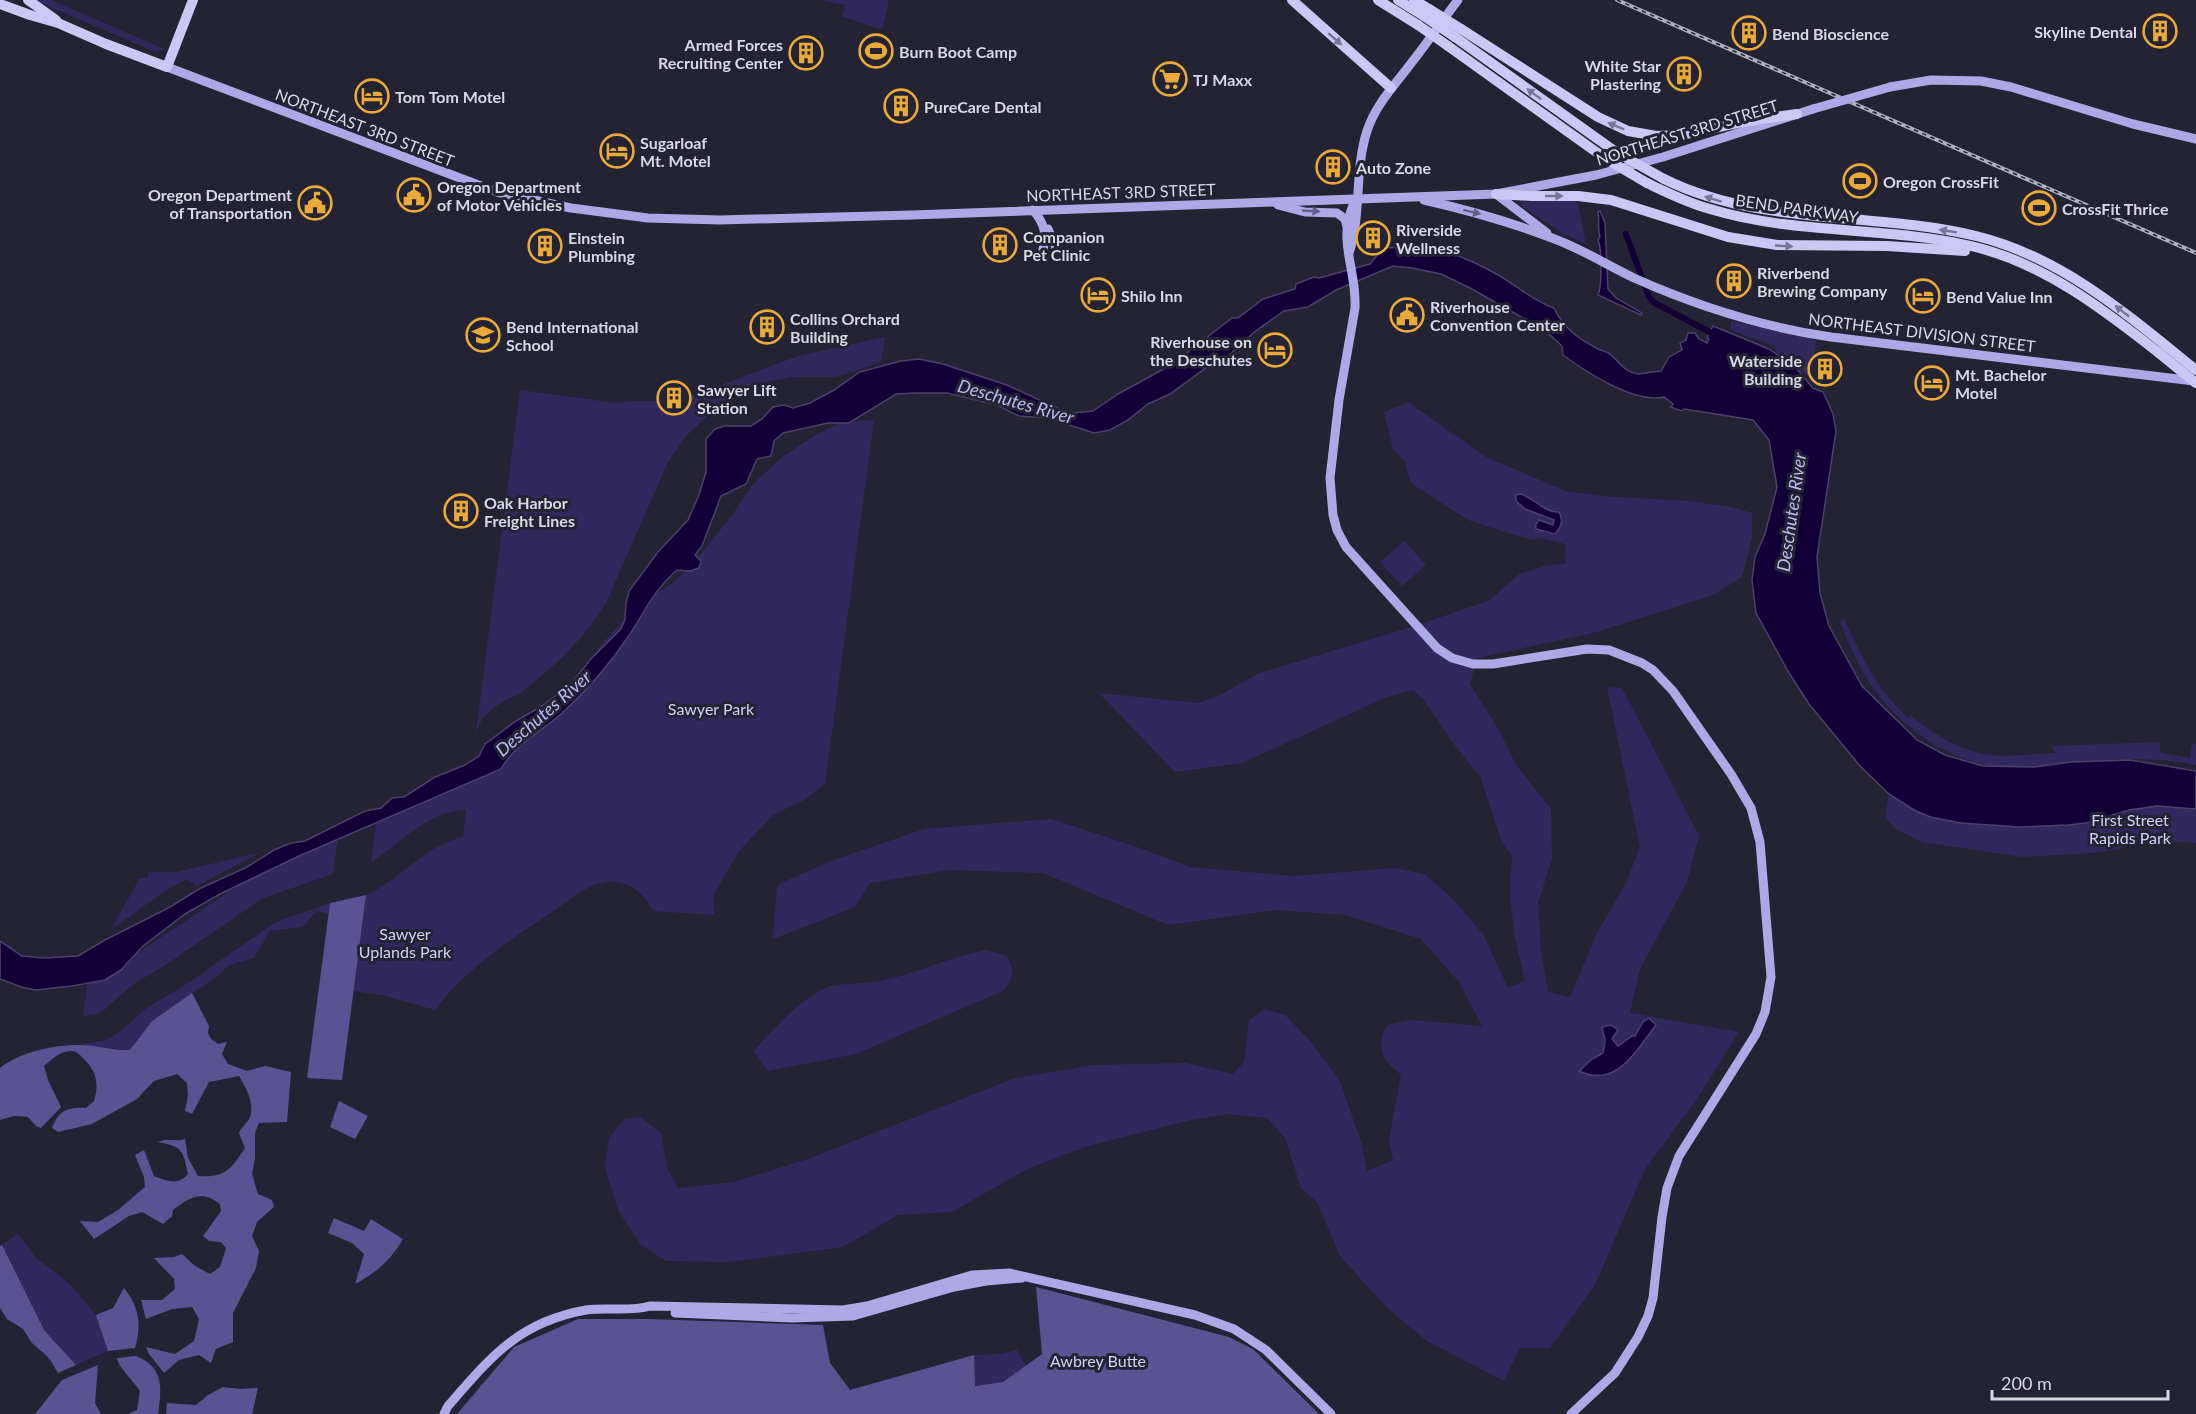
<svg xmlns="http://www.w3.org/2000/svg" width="2196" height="1414" font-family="Lato,sans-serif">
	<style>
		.green { fill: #31295e }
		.forest { fill: #5a5293 }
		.water { fill: #110038; stroke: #4d416b; stroke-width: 1.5 }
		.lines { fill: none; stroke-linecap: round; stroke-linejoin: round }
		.canal { stroke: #110038; stroke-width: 6 }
		.major { stroke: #ada9e6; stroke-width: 9 }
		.highway { stroke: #cac8f4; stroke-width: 10 }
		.rail-casing { stroke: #b0b0bc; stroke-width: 4 }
		.rail { stroke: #242333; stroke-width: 1.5; stroke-dasharray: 4.5; stroke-linecap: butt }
		.major-bridge { stroke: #ada9e6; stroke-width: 9 }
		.highway-bridge { stroke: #cac8f4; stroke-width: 10 }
		.oneway { fill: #777694 }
		.oneway2 { fill: #625f84 }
		.labels { text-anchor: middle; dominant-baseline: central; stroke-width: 6; stroke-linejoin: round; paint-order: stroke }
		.poi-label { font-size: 16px; font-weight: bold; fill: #d8d8e3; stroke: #242333; text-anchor: start }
		.street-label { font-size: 16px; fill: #d8d8e3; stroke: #242333 }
		.park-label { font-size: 16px; fill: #d2d0f6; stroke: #242333 }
		.water-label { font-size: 18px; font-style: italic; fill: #bcb9f1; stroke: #242333 }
	</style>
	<rect width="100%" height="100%" fill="#242333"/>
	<g class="green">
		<polygon points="34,0 51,0 164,49 156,52"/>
		<polygon points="819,0 889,0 883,28 876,28 842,16 845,5"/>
		<polygon points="1572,200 1578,204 1586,244 1562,233 1520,205 1522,202"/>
		<path d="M1731 321 1816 340 1812 377C1799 371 1779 360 1774 346L1731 330Z"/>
		<polygon points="885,337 881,362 836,377 791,377 761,383 736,395 710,414 686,436 668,462 606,603 585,633 562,658 521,693 504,701 491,710 482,719 476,733 520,390 616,403 631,401 660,401 686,397 716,387 798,356"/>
		<path d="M1408 402 1486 457 1566 491 1601 496 1689 501 1732 507 1752 513V538L1742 577 1713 595 1597 632 1477 658 1470 684 1500 732 1516 765 1551 809 1552 859 1538 903 1541 951 1548 992 1570 997 1597 933 1626 883 1640 847 1607 687 1622 688 1699 836 1687 882 1640 969 1630 1013 1739 1032 1695 1102 1645 1169 1595 1285 1550 1348H1520L1504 1381 1427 1341 1387 1308 1340 1256 1317 1202 1301 1188 1285 1138 1267 1118 1228 1114 1191 1120 1088 1146 1027 1169 952 1212 898 1215 843 1247 729 1262 666 1261 641 1245 618 1210 605 1168 609 1138 624 1119 640 1117 661 1133 667 1168 678 1188 734 1182 808 1159 1015 1078 1093 1065 1186 1063 1233 1074 1244 1062 1249 1020 1264 1009 1285 1015 1311 1042 1340 1081 1361 1142 1367 1171 1393 1160 1389 1140 1401 1075C1382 1060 1375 1048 1387 1025L1410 1020 1482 1026 1459 982 1421 939 1345 915 1275 910 1168 925 1043 873 949 870 870 883 855 907 773 939 777 885 831 861 924 829 1051 819 1137 847 1190 867 1294 876 1395 868 1424 874 1452 898 1483 934 1508 988 1525 981 1515 938 1510 896 1512 856 1501 840 1481 778 1453 743 1424 700 1413 690 1387 697 1242 763 1175 772 1099 693 1198 703 1220 695 1257 674 1421 624 1490 600 1519 574 1545 566 1566 563 1565 544 1540 538 1531 540 1468 520 1411 483 1404 460 1393 450 1384 412Z"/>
		<path d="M874 420 825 784 804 800 773 815 739 851 713 896 715 915 653 911C644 892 627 879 606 882 588 884 572 898 558 908 513 938 468 966 435 1010L386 996 354 991 366 895C401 880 426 844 463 837L466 810C428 811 400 843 371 863L377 817 406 811 444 793 570 706 580 693 586 672 599 648 640 601 667 587 690 568 733 514 752 485 781 458 815 435 841 423Z"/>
		<polygon points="1404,541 1426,565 1402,586 1380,562"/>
		<path d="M1844 619C1862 657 1876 688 1908 718L1910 715C1929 730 1951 745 1975 752 1999 759 2030 754 2055 753L2052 746 2159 742 2161 753 2190 758 2192 744H2196V765C2152 756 2110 760 2066 762L2061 763 2062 766C2044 767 2025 769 2007 768 1953 765 1904 730 1873 688 1859 668 1849 644 1840 622Z"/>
		<polygon points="1889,794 1914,810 1930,817 1980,825 2086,823 2129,810 2157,806 2196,810 2196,843 2152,840 2116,850 2091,853 2022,857 1922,842 1897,830 1885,817"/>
		<polygon points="338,836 333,874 263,898 167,964 132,985 104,1010 97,1014 83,1016 89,973 116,966 132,957 258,872"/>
		<path d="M261 852 197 886 187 879C159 892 137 913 111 929L140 878H147L149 872H177Z"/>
		<polygon points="330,903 328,914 317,911 302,927 270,931 254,958 229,965 219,975 152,1021 130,1050 79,1045 106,1040 119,1032 148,1007 182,987 276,922"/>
		<path d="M986 950 1007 956C1015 971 1013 979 1003 991L856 1054 768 1071 753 1051C776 1028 795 1003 825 988 836 983 865 984 880 981 916 974 950 957 986 950Z"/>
		<polygon points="18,1234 36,1258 70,1284 96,1315 108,1351 76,1365 44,1330 2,1245"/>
		<polygon points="1017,1350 1026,1366 1003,1382 975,1386 974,1355 1000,1354"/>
	</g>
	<g class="forest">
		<polygon points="366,895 342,1080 307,1078 330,903"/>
		<path d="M192 993 209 1026 208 1033 211 1039 218 1044 227 1042 222 1054 228 1064 247 1071 265 1066 291 1072 287 1122 259 1123 255 1133V1158L252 1174 258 1194 272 1200 274 1207 257 1222 252 1236 259 1251 256 1268 233 1313V1342L216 1349 211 1363 199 1355 179 1360 164 1373 149 1354 146 1347 175 1354 194 1341 199 1319 192 1307 172 1309 146 1319 141 1300H162L175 1289 174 1279 154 1258 174 1257 182 1254 195 1266 210 1274 220 1267 226 1248 221 1242 209 1241 203 1236 221 1211 220 1204C202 1190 190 1197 173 1210L172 1216 163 1224 142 1212 129 1216 94 1239 80 1221 98 1222 118 1210 145 1187 144 1177 135 1155 144 1150 154 1176C167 1181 178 1186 188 1174 183 1150 183 1147 158 1142 167 1138 176 1142 185 1139L188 1158 198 1176C226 1178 231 1169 245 1148L239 1133C241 1127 248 1123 250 1117 255 1103 246 1088 239 1076L209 1082 192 1114 185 1111 188 1095 187 1083 177 1074 154 1081 137 1099 92 1124 58 1132 52 1128C59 1110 68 1107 86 1108L94 1101C99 1084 97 1072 84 1059 81 1056 77 1051 72 1051 61 1050 52 1059 44 1066L48 1080 61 1107 41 1128 36 1126 28 1117 14 1116 0 1120V1068C20 1052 53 1045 79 1045 96 1045 113 1051 130 1050L152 1021Z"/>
		<polygon points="339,1101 368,1116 355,1139 330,1127"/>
		<path d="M334 1218 364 1231 371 1219 403 1239C391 1260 376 1273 355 1284L364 1254 352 1243 328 1233Z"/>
		<polygon points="2,1245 44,1330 76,1365 58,1373 49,1358 32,1343 23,1329 7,1319 0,1308 0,1246"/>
		<polygon points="1036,1287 1229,1337 1253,1349 1319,1414 457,1414 514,1347 578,1319 648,1319 823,1325 830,1363 850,1390 974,1355 975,1386 1003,1382 1042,1354"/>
		<path d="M124 1288C139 1306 142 1326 135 1348L108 1351 96 1315 113 1308Z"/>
		<path d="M136 1356C164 1367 162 1388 158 1414H128L137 1410 140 1391C133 1380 118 1367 117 1358Z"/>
		<polygon points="98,1365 95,1403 101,1414 35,1414 62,1380"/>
		<polygon points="223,1387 240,1389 258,1388 252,1414 166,1414 167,1403 196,1405 208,1395"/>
	</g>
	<g class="water">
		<path d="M1600 211 1605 223 1608 289 1616 298 1642 313 1641 315 1598 295C1602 286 1602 249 1598 240L1600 237C1597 228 1600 221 1598 212Z"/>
		<path d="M1421 245C1454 251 1494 270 1521 290 1532 297 1541 304 1554 308 1563 328 1579 339 1598 349 1602 351 1608 352 1611 355 1620 362 1624 372 1638 374 1645 374 1653 371 1661 371L1669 357 1682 350 1680 343 1686 340 1688 333H1695L1699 339 1707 343 1709 339 1707 338 1713 326 1769 349 1796 368 1813 388 1823 392 1833 414 1836 431 1817 557 1820 593 1829 626 1862 686 1917 740 1945 755 1983 766 2034 767 2072 762 2130 760 2196 771V809L2157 806 2129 810 2086 823 2068 825 2019 827 1961 823 1930 817 1914 810 1889 794 1860 766 1809 704 1789 673 1756 613 1752 580 1755 557 1765 534 1777 487 1769 440 1753 420 1684 409 1681 411 1671 407 1673 404 1664 397C1635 404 1586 372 1563 355L1562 346 1549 334 1542 331 1523 318 1470 288 1441 274 1412 268 1393 266 1336 290 1308 307 1284 311 1253 333 1228 356 1214 362 1170 394 1148 404 1128 420 1110 430 1094 433 1048 418 1019 416 997 405 947 393H917L896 394 849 423H828L783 433 774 441 771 456 757 459 746 484 721 496 702 546 695 555 701 561 699 568 690 571 677 570C652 592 646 610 628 637 610 664 586 691 562 713 541 732 515 744 501 769L299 856 220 894 185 914 143 946 121 970 105 980 72 986 36 990 21 987 0 979V941L22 956 44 958 78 956 105 940 170 907 199 889 247 867 274 850 291 843 305 841 365 811 381 808 392 798 404 797 435 777 465 765 479 756 485 744 516 721 542 706 571 684 590 660 621 629 625 619 626 603 629 591 658 552 688 520 699 495 706 472V439L715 429 724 426H751L762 419 773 407 784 405 793 408 810 403 834 390 860 372 901 361 919 359 943 364 1007 385 1059 409 1073 413 1093 411 1118 394 1171 365 1232 318H1238L1263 299 1295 289 1296 284 1314 277 1319 278 1370 264 1383 248C1396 247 1409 248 1421 245Z"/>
		<path d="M1520 494C1534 497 1544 513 1559 512 1564 521 1561 527 1555 534L1536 529V524L1539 520 1553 525 1554 520 1525 509 1516 501V495Z"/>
		<path d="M1649 1018 1656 1025C1636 1050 1617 1089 1579 1071L1592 1059 1603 1053 1605 1040 1602 1027 1611 1025 1618 1030 1612 1039 1618 1046 1632 1036H1635L1643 1022Z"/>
	</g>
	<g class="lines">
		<polyline class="canal" points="1626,234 1649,297 1653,302 1717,336"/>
		<g class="major">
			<polyline points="167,67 497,192 571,208 648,218 720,220 912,215 1496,194 1596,175 1663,157 1813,109"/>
			<polyline points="1890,87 1931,80 1981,81 2011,87 2133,124 2196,139"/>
			<polyline points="1496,194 1547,233"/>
			<path d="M1356 199C1335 239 1357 267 1355 308L1339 400 1330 478 1333 515 1337 530 1346 547 1437 648 1452 658 1473 664H1493L1587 649 1609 650 1642 663 1653 670 1673 691 1731 774 1751 808 1760 842 1771 977 1765 1012 1756 1034 1679 1156 1667 1188 1662 1217 1653 1298 1648 1316 1638 1337 1615 1373 1571 1414"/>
			<path d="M1424 200C1468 210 1510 222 1552 238 1580 248 1607 265 1634 278 1697 306 1762 327 1831 337L2194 381"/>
			<polyline points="1278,205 1305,212 1337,213 1345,219 1347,227"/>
			<path d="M1033 210C1047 226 1047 237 1041 257"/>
			<polyline points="1048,229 1057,250"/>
			<path d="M1349 253C1362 214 1354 171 1367 131 1375 106 1393 87 1409 66 1426 45 1441 22 1458 0"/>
			<polyline points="675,1313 792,1318 853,1316 954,1287 986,1281 1022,1278"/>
			<path d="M444 1414 448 1406C490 1358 518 1322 586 1310 607 1307 630 1312 650 1306L843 1310 867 1306 972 1275 1009 1273 1195 1315 1234 1329 1266 1350 1331 1414"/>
		</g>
		<g class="highway">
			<polyline points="28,0 56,20"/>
			<polyline points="1292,0 1391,88"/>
			<polyline points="1378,0 1418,25"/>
			<polyline points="1398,0 1424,16"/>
			<polyline points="1414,0 1429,9"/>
			<polyline points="0,4 30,15 58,23 106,44 167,67 193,0"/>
			<polyline points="1461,29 1598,117 1628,131 1656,136 1681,135 1747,121 1797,114"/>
			<polyline points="1455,37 1616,152"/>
			<polyline points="1448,46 1606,159"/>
			<path d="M1664 179C1762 227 1872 211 1976 236 2062 257 2128 315 2196 370"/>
			<path d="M1647 183C1668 193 1688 203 1710 209 1795 235 1885 226 1971 246 2042 262 2103 309 2159 353"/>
			<polyline points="1496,194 1531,196 1578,196 1611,200 1728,237 1777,245 1887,246 1965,251"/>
		</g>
		<defs>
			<polyline id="rail" points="1617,0 2196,253"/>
		</defs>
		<use href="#rail" class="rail-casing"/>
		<use href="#rail" class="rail"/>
		<polyline class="major-bridge" points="1813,109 1890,87"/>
		<g class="highway-bridge">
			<polyline points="1429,9 1461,29"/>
			<polyline points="1424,16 1455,37"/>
			<polyline points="1418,25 1448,46"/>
			<polyline points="1616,152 1664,179"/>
			<polyline points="1606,159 1647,183"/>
			<polyline points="2159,353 2196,383"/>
		</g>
	</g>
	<defs><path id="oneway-solid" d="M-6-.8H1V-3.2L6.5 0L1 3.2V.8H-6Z" transform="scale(1.5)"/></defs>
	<g class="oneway">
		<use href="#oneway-solid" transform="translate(1335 39) rotate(41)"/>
		<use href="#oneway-solid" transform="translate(1534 94) rotate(-144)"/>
		<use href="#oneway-solid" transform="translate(1616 126) rotate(-157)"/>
		<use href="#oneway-solid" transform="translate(1554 196)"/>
		<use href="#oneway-solid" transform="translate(1713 199) rotate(-163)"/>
		<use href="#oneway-solid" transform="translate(1948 231) rotate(-171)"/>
		<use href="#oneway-solid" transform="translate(1784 246) rotate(3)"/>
		<use href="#oneway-solid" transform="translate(2122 311) rotate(-142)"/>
	</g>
	<g class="oneway2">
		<use href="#oneway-solid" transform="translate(1311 211) rotate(3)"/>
		<use href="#oneway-solid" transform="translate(1472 212) rotate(14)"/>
	</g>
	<defs>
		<symbol id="building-ring" viewBox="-11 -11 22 22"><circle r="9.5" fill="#242333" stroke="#eaaa39" stroke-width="1.5"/><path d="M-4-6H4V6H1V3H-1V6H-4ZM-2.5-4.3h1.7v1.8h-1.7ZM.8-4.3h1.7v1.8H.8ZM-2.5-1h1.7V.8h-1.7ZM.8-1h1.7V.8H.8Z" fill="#eaaa39"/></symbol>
		<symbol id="stadium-ring" viewBox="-11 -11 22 22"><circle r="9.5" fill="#242333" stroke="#eaaa39" stroke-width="1.5"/><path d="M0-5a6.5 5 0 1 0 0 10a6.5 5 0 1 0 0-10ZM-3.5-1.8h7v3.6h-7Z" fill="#eaaa39"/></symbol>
		<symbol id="supermarket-ring" viewBox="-11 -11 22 22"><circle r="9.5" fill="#242333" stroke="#eaaa39" stroke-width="1.5"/><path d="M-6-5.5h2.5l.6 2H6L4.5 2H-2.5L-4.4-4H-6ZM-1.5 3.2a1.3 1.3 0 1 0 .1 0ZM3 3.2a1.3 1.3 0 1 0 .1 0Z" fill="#eaaa39"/></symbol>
		<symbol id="hotel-ring" viewBox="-11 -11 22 22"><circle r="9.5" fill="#242333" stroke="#eaaa39" stroke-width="1.5"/><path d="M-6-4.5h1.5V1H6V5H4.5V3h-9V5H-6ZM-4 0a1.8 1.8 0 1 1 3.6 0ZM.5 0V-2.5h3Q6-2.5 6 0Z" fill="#eaaa39"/></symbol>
		<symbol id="civic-ring" viewBox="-11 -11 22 22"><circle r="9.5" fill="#242333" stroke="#eaaa39" stroke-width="1.5"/><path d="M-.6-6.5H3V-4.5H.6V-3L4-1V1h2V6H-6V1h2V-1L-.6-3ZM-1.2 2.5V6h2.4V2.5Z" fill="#eaaa39"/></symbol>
		<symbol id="school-ring" viewBox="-11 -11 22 22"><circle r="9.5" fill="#242333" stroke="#eaaa39" stroke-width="1.5"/><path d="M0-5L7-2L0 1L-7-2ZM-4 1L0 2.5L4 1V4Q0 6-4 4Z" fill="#eaaa39"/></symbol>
	</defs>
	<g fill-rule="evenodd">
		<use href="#building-ring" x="2141" y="12" width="38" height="38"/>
		<use href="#building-ring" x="1730" y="14" width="38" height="38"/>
		<use href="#stadium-ring" x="857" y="32" width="38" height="38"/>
		<use href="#building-ring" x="787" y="34" width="38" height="38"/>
		<use href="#building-ring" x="1665" y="55" width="38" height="38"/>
		<use href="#supermarket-ring" x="1151" y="60" width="38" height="38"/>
		<use href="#hotel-ring" x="353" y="77" width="38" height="38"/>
		<use href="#building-ring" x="882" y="87" width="38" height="38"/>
		<use href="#hotel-ring" x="598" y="132" width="38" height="38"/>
		<use href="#building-ring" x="1314" y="148" width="38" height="38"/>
		<use href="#stadium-ring" x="1841" y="162" width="38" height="38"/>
		<use href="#civic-ring" x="395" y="176" width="38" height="38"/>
		<use href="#civic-ring" x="296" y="184" width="38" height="38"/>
		<use href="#stadium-ring" x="2020" y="189" width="38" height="38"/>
		<use href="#building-ring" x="1354" y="219" width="38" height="38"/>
		<use href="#building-ring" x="981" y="226" width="38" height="38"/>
		<use href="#building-ring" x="526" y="227" width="38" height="38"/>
		<use href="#building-ring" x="1715" y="262" width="38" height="38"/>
		<use href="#hotel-ring" x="1079" y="276" width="38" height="38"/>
		<use href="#hotel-ring" x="1904" y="277" width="38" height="38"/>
		<use href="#civic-ring" x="1388" y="296" width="38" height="38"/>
		<use href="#building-ring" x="748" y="308" width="38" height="38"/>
		<use href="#school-ring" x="464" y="316" width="38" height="38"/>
		<use href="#hotel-ring" x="1256" y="331" width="38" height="38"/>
		<use href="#building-ring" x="1806" y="350" width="38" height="38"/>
		<use href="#hotel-ring" x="1913" y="364" width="38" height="38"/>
		<use href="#building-ring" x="655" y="379" width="38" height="38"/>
		<use href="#building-ring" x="442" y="492" width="38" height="38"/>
	</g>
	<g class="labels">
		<g class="poi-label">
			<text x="2137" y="31" text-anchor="end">Skyline Dental</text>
			<text x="1772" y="33">Bend Bioscience</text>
			<text x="783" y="44" text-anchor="end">Armed Forces<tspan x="783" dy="18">Recruiting Center</tspan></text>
			<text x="899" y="51">Burn Boot Camp</text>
			<text x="1661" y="65" text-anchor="end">White Star<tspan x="1661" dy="18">Plastering</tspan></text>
			<text x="1193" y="79">TJ Maxx</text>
			<text x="395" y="96">Tom Tom Motel</text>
			<text x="924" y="106">PureCare Dental</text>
			<text x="640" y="142">Sugarloaf<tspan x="640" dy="18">Mt. Motel</tspan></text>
			<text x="1356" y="167">Auto Zone</text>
			<text x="1883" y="181">Oregon CrossFit</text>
			<text x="437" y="186">Oregon Department<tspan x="437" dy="18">of Motor Vehicles</tspan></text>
			<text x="292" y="194" text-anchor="end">Oregon Department<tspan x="292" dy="18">of Transportation</tspan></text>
			<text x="2062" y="208">CrossFit Thrice</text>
			<text x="1396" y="229">Riverside<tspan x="1396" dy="18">Wellness</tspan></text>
			<text x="1023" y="236">Companion<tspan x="1023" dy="18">Pet Clinic</tspan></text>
			<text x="568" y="237">Einstein<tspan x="568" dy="18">Plumbing</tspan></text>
			<text x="1757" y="272">Riverbend<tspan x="1757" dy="18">Brewing Company</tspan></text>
			<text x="1121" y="295">Shilo Inn</text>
			<text x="1946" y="296">Bend Value Inn</text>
			<text x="1430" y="306">Riverhouse<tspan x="1430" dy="18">Convention Center</tspan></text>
			<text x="790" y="318">Collins Orchard<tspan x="790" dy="18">Building</tspan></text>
			<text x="506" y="326">Bend International<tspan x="506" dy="18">School</tspan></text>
			<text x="1252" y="341" text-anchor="end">Riverhouse on<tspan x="1252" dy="18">the Deschutes</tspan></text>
			<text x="1802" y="360" text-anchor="end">Waterside<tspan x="1802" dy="18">Building</tspan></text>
			<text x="1955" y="374">Mt. Bachelor<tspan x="1955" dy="18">Motel</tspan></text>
			<text x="697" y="389">Sawyer Lift<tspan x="697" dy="18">Station</tspan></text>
			<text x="484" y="502">Oak Harbor<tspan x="484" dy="18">Freight Lines</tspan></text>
		</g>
		<g class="street-label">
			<text transform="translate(365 127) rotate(21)">NORTHEAST 3RD STREET</text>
			<text transform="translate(1687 132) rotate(-17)">NORTHEAST 3RD STREET</text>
			<text transform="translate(1121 192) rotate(-2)">NORTHEAST 3RD STREET</text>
			<text transform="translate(1797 208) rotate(8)">BEND PARKWAY</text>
			<text transform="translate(1922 332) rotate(7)">NORTHEAST DIVISION STREET</text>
		</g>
		<g class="park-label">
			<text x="711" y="708">Sawyer Park</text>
			<text x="2130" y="819">First Street<tspan x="2130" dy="18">Rapids Park</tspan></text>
			<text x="405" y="933">Sawyer<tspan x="405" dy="18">Uplands Park</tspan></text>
			<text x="1098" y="1360">Awbrey Butte</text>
		</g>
		<g class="water-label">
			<text transform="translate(1016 401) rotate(16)">Deschutes River</text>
			<text transform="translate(1791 512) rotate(-82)">Deschutes River</text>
			<text transform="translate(543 713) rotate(-41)">Deschutes River</text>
		</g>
	</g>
	<path d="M1992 1390v9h176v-9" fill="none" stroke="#d8d8e3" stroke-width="3"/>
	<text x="2001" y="1390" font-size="18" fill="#d8d8e3" stroke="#242333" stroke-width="4.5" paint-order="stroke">200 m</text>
</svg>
